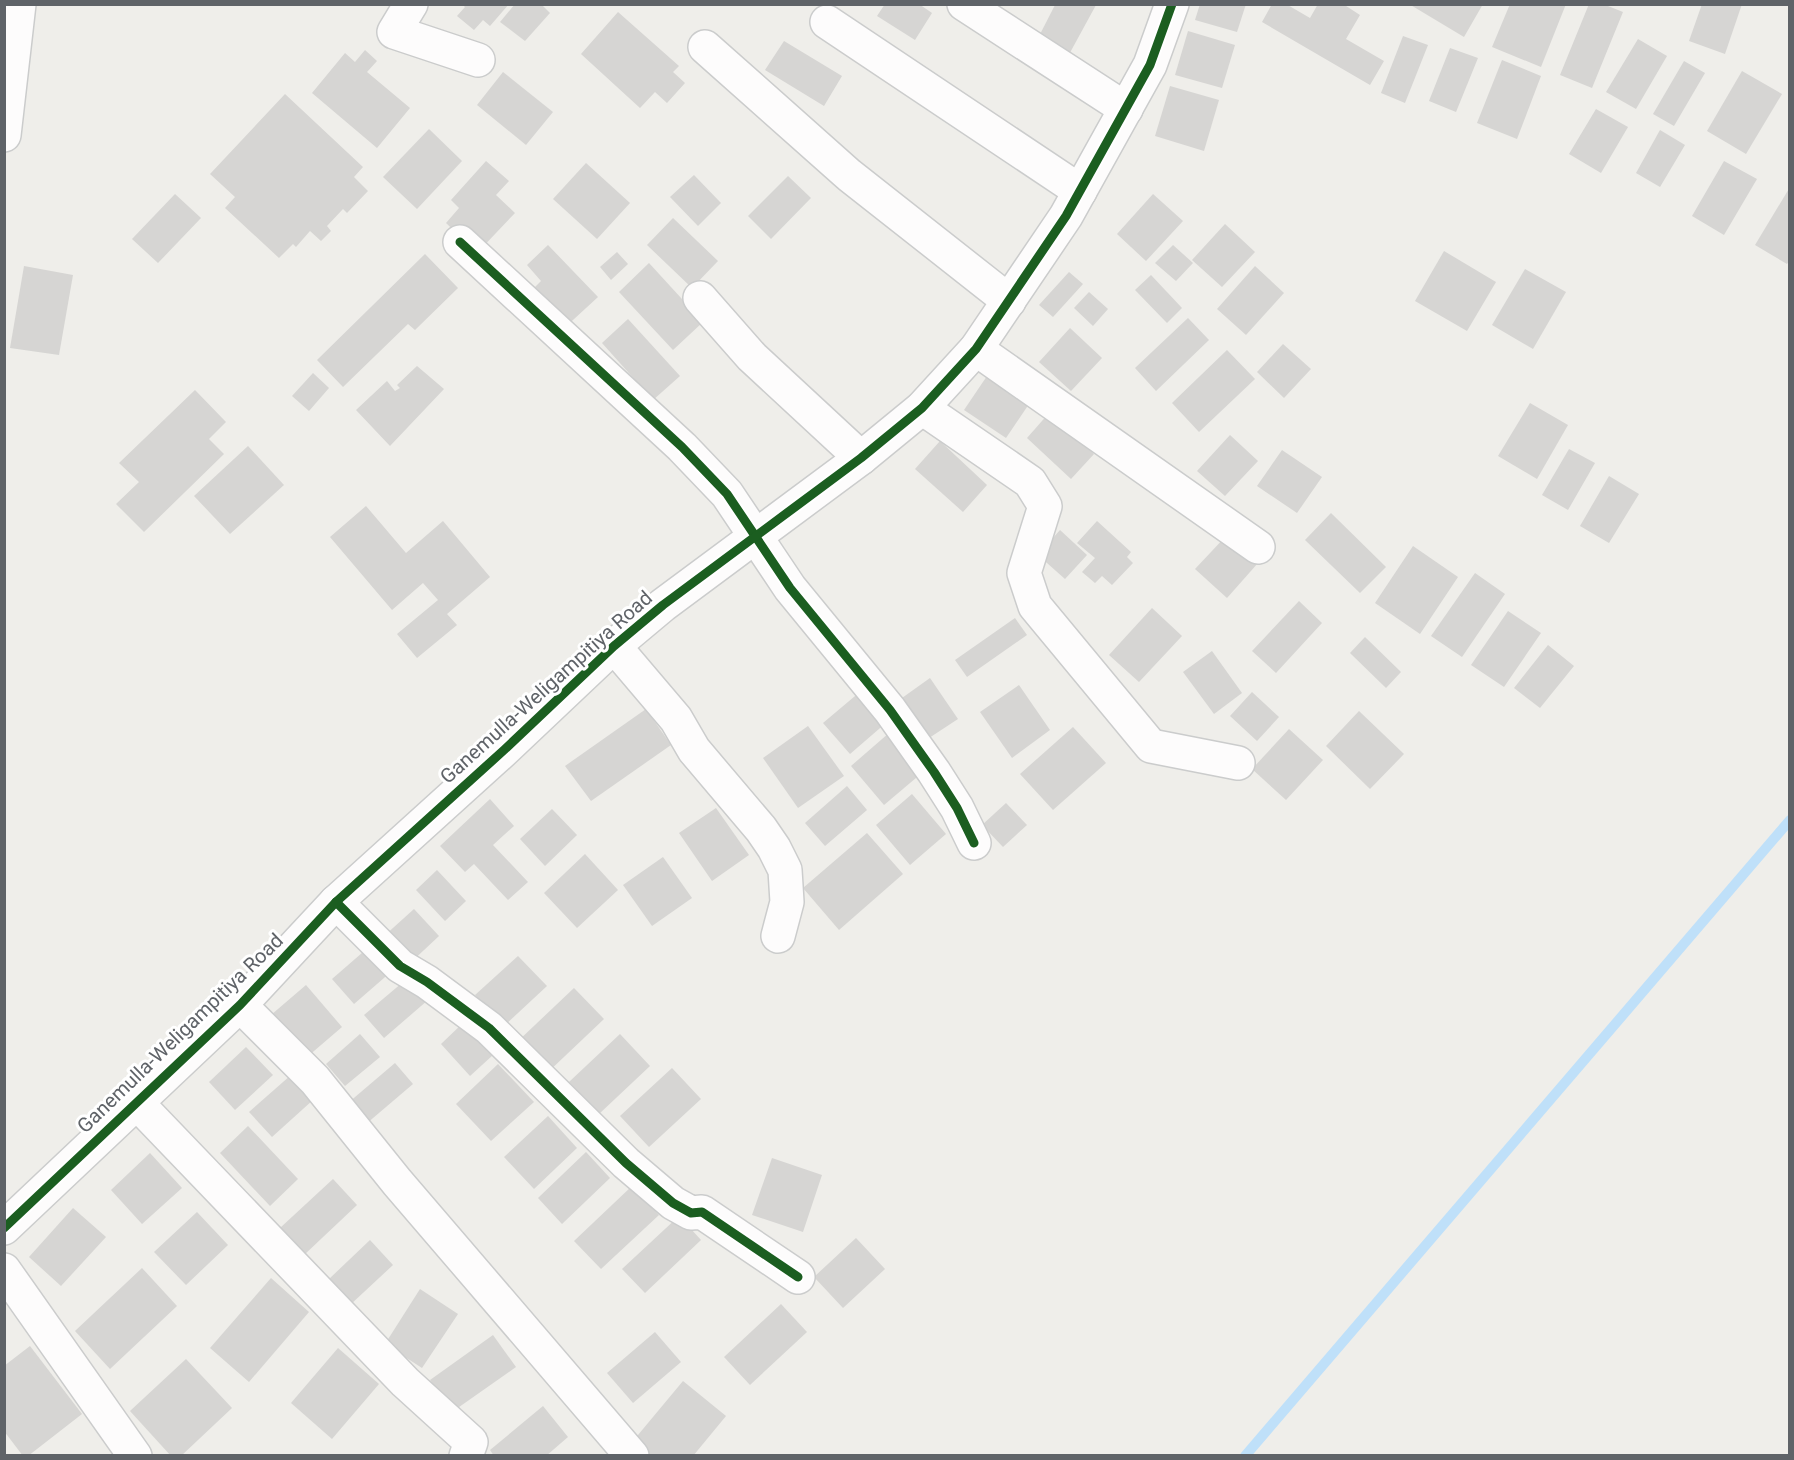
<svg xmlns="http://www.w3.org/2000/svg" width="1794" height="1460" font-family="Roboto,sans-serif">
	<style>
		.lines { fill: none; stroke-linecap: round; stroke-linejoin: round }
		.stream { stroke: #bfe0f9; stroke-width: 10 }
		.building { fill: #d6d5d3 }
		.minor-casing { stroke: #cbcccc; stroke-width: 36 }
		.tertiary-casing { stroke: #cbcccc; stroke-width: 36 }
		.minor { stroke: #fdfcfc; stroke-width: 33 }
		.tertiary { stroke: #fdfcfc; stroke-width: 33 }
		.cycleway-casing { stroke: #fff; stroke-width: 13 }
		.cycleway { stroke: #1b5e20; stroke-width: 9 }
		.labels { text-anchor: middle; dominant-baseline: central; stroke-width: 6; stroke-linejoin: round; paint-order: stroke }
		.street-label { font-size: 20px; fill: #5f6368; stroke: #fff }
	</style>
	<rect width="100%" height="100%" fill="#efeeea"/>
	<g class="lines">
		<polyline class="stream" points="1245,1456 1790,820"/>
	</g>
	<g class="building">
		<polygon points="462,4 509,4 490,26 483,20 474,30 457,16 465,7"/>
		<polygon points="515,4 541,4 550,13 525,41 500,22"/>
		<polygon points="885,4 919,4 932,13 915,40 877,16"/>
		<polygon points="1200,4 1246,4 1237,32 1195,20"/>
		<polygon points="1272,4 1286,4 1310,18 1318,4 1343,4 1360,15 1346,39 1384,61 1370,85 1262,22"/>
		<polygon points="1409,4 1483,4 1464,37"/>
		<polygon points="1510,4 1566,4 1541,67 1492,47"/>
		<polygon points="1589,4 1603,4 1623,12 1592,88 1560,75"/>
		<polygon points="1702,4 1742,4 1725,54 1689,41"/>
		<polygon points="1055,5 1096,5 1066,60 1035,44"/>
		<polygon points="618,12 679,66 673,72 685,83 667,103 655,92 640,108 581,54"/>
		<polygon points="1188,31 1235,45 1222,88 1175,75"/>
		<polygon points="1403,36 1428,45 1405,103 1381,93"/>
		<polygon points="1638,39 1667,56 1636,109 1606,92"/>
		<polygon points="784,41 842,76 824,106 765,70"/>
		<polygon points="1450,48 1478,58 1456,112 1429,101"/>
		<polygon points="365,50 377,61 367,72 410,108 377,148 312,93 345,53 355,62"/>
		<polygon points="1502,60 1541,76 1517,139 1477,123"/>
		<polygon points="1684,61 1705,73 1674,126 1653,114"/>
		<polygon points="1742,71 1782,94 1746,154 1707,131"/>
		<polygon points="503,72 553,112 526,145 477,105"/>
		<polygon points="1170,86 1219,100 1204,151 1155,136"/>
		<polygon points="285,94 363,167 354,177 368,191 347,213 343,209 327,226 331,231 321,241 310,231 296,247 293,244 279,258 225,208 235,197 210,174"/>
		<polygon points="1596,109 1628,127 1601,173 1569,154"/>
		<polygon points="429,129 462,161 417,209 383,177"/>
		<polygon points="1660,130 1685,145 1660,187 1636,173"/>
		<polygon points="486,161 509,181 496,195 515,213 477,253 446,223 459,208 451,200"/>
		<polygon points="1724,161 1757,179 1724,235 1692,216"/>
		<polygon points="586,163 630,203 597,239 553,199"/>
		<polygon points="694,175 721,203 698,226 670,197"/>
		<polygon points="788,176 811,198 771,239 748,216"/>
		<polygon points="1790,187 1790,260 1787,264 1755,245"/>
		<polygon points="175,194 201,218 158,263 132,239"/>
		<polygon points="1153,194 1183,221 1146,261 1117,234"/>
		<polygon points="673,218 718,261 692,288 647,245"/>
		<polygon points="1225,224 1255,252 1222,287 1192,260"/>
		<polygon points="548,245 598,297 561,331 527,295 541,281 527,265"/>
		<polygon points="1173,245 1193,263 1176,281 1155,263"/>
		<polygon points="1444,251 1496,282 1467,331 1415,301"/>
		<polygon points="617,252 628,264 611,280 600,267"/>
		<polygon points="425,254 458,288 415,330 408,324 343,387 317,360"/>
		<polygon points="649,263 703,322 673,350 619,292"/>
		<polygon points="24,266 73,275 59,355 10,348"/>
		<polygon points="1255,266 1284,293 1246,335 1217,309"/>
		<polygon points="1525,269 1566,292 1533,349 1492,325"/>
		<polygon points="1069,272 1083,284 1053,317 1039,305"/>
		<polygon points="1151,275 1182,308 1167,323 1135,290"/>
		<polygon points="1089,292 1108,309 1093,326 1074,308"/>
		<polygon points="1188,318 1209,340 1156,391 1135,368"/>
		<polygon points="628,319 680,376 653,400 602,343"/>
		<polygon points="1070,328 1102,358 1071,391 1039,362"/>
		<polygon points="1283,344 1311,369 1284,398 1257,372"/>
		<polygon points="1227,350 1255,379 1199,432 1172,403"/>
		<polygon points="417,366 444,389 390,446 356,410 387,381 395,391 400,388 397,385"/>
		<polygon points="313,373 329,388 309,411 292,396"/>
		<polygon points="987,376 1029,404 1006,438 964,410"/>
		<polygon points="195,390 226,422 209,439 224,454 144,532 116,504 139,482 119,463"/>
		<polygon points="1530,403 1568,425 1537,479 1498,456"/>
		<polygon points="1049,413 1094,454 1071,479 1027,438"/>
		<polygon points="1230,435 1258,461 1225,496 1197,471"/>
		<polygon points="940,441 987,485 963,512 915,469"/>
		<polygon points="248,446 284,485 230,534 194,496"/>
		<polygon points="1569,449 1595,463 1568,510 1542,495"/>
		<polygon points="1282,450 1322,477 1297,513 1257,486"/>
		<polygon points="1609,476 1639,494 1609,543 1580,526"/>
		<polygon points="366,506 406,553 443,521 490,577 447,614 457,625 417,658 397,634 438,600 423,583 392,610 330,537"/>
		<polygon points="1331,513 1386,567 1360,593 1305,540"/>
		<polygon points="1097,521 1131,552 1127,557 1133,563 1112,585 1102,576 1095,583 1082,572 1095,558 1077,543"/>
		<polygon points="1060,530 1087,555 1065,579 1038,555"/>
		<polygon points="1227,535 1258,563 1227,598 1195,569"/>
		<polygon points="1413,546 1458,577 1420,634 1375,603"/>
		<polygon points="1475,573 1505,594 1462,657 1431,636"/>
		<polygon points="1299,601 1322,623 1276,673 1252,651"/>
		<polygon points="1152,608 1182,636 1139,682 1109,655"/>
		<polygon points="1508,611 1541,633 1504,687 1471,665"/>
		<polygon points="1015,618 1027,635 967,677 955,660"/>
		<polygon points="1365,637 1401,672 1386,688 1350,653"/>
		<polygon points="1548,645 1574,666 1540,708 1514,688"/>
		<polygon points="1212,651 1242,693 1214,714 1183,672"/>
		<polygon points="930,678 958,719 929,738 902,698"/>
		<polygon points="1019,685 1050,730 1012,758 980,712"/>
		<polygon points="861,691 887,722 850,754 823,723"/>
		<polygon points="1252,692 1279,717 1257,741 1230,716"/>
		<polygon points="646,709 671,745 591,801 565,766"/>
		<polygon points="1359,711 1404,754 1370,789 1326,746"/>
		<polygon points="808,726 844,776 798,808 763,758"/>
		<polygon points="1073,727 1106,763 1053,810 1020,774"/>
		<polygon points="1289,729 1323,760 1286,800 1252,769"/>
		<polygon points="889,733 923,772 884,805 851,766"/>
		<polygon points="847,786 867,810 825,846 805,823"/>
		<polygon points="912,794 946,834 910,865 876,825"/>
		<polygon points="490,799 514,826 493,845 528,882 508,900 474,864 465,872 440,846"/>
		<polygon points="1006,803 1027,825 1003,847 982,825"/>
		<polygon points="716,808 749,855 712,881 679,833"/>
		<polygon points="552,809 577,835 545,866 520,839"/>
		<polygon points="867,833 903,874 839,930 803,888"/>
		<polygon points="585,854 618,890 577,928 544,893"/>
		<polygon points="663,857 692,898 652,926 623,885"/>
		<polygon points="437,870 466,901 445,921 416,890"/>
		<polygon points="414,909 439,936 408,965 383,937"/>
		<polygon points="370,946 392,971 354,1004 332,979"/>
		<polygon points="518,956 547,986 504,1026 475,995"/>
		<polygon points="409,977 428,1000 384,1038 364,1015"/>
		<polygon points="306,985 342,1027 307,1057 271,1015"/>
		<polygon points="574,988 604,1019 546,1074 516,1043"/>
		<polygon points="463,1023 493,1055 470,1076 441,1044"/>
		<polygon points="360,1034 380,1057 345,1086 326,1064"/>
		<polygon points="620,1034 650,1066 599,1114 569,1082"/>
		<polygon points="246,1047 273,1075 235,1110 209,1082"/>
		<polygon points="395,1063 413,1084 366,1124 348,1103"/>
		<polygon points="498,1064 534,1102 491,1141 456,1104"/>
		<polygon points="672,1068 701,1099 649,1147 620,1116"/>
		<polygon points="291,1075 313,1100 272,1137 249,1112"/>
		<polygon points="548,1116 577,1148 534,1189 504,1157"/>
		<polygon points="248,1126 298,1179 270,1206 220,1153"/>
		<polygon points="586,1152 610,1178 562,1224 538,1198"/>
		<polygon points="150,1153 182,1188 142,1224 111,1190"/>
		<polygon points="772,1158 822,1175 803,1232 752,1215"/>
		<polygon points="333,1179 357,1205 304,1255 280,1228"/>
		<polygon points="632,1186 659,1215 601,1269 574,1241"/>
		<polygon points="73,1208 106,1237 61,1286 29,1257"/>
		<polygon points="197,1212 228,1245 186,1285 154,1252"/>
		<polygon points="679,1216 701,1240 645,1293 622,1269"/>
		<polygon points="856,1238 885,1269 843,1308 814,1277"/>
		<polygon points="370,1240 393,1265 350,1305 328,1280"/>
		<polygon points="142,1268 177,1306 110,1369 75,1331"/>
		<polygon points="271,1278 309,1312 249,1382 210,1348"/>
		<polygon points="420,1289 458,1314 422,1368 385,1344"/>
		<polygon points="781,1304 807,1332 750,1385 724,1357"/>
		<polygon points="655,1332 681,1362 633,1403 607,1373"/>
		<polygon points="493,1335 516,1367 452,1412 430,1380"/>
		<polygon points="30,1346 82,1414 28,1456 23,1456 4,1431 4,1366"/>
		<polygon points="338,1348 379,1384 332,1439 291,1403"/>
		<polygon points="186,1359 232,1408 181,1456 171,1456 130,1411"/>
		<polygon points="683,1381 726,1416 693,1456 650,1456 633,1441"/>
		<polygon points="543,1406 568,1437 546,1456 494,1456 490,1450"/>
	</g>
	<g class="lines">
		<defs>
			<g id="minor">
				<polyline points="411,4 394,32 478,60"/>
				<polyline points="964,4 1126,109"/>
				<polyline points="827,22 1080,191"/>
				<polyline points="705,47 849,175 1009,301"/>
				<polyline points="460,242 682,447 727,494 790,588 890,710 934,772 957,808 974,843"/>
				<polyline points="700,298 752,357 861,458"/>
				<polyline points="976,349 1258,547"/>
				<polyline points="922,408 1030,482 1045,506 1024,573 1035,606 1151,746 1238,763"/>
				<polyline points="614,646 676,719 694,750 761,829 774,848 785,870 787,902 778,936"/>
				<polyline points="336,902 400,966 427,982 489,1028 626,1163 673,1203 691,1213 702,1212 798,1277"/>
				<polyline points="240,1005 315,1080 397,1182 632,1456"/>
				<polyline points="136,1102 405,1382 471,1442 466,1456"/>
				<polyline points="4,1270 135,1456"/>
			</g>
			<g id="tertiary">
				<polyline points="4,135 19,4"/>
				<polyline points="4,1228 240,1005 336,902 504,750 614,646 663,605 861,458 922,408 976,349 1066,216 1150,65 1172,4"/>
			</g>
		</defs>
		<use href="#minor" class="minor-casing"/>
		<use href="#tertiary" class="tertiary-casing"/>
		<use href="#minor" class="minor"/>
		<use href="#tertiary" class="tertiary"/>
		<defs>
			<g id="cycleway">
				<polyline points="460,242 682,447 727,494 790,588 890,710 934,772 957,808 974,843"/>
				<polyline points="336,902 400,966 427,982 489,1028 626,1163 673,1203 691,1213 702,1212 798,1277"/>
				<polyline points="4,1228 240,1005 336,902 504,750 614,646 663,605 861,458 922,408 976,349 1066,216 1150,65 1172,4"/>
			</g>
		</defs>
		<use href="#cycleway" class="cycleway-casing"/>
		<use href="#cycleway" class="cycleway"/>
	</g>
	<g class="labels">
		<g class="street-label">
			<text transform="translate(546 687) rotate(-42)">Ganemulla-Weligampitiya Road</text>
			<text transform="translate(180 1033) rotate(-44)">Ganemulla-Weligampitiya Road</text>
		</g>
	</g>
	<rect width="1794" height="1460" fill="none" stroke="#5f6368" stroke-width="12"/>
</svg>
